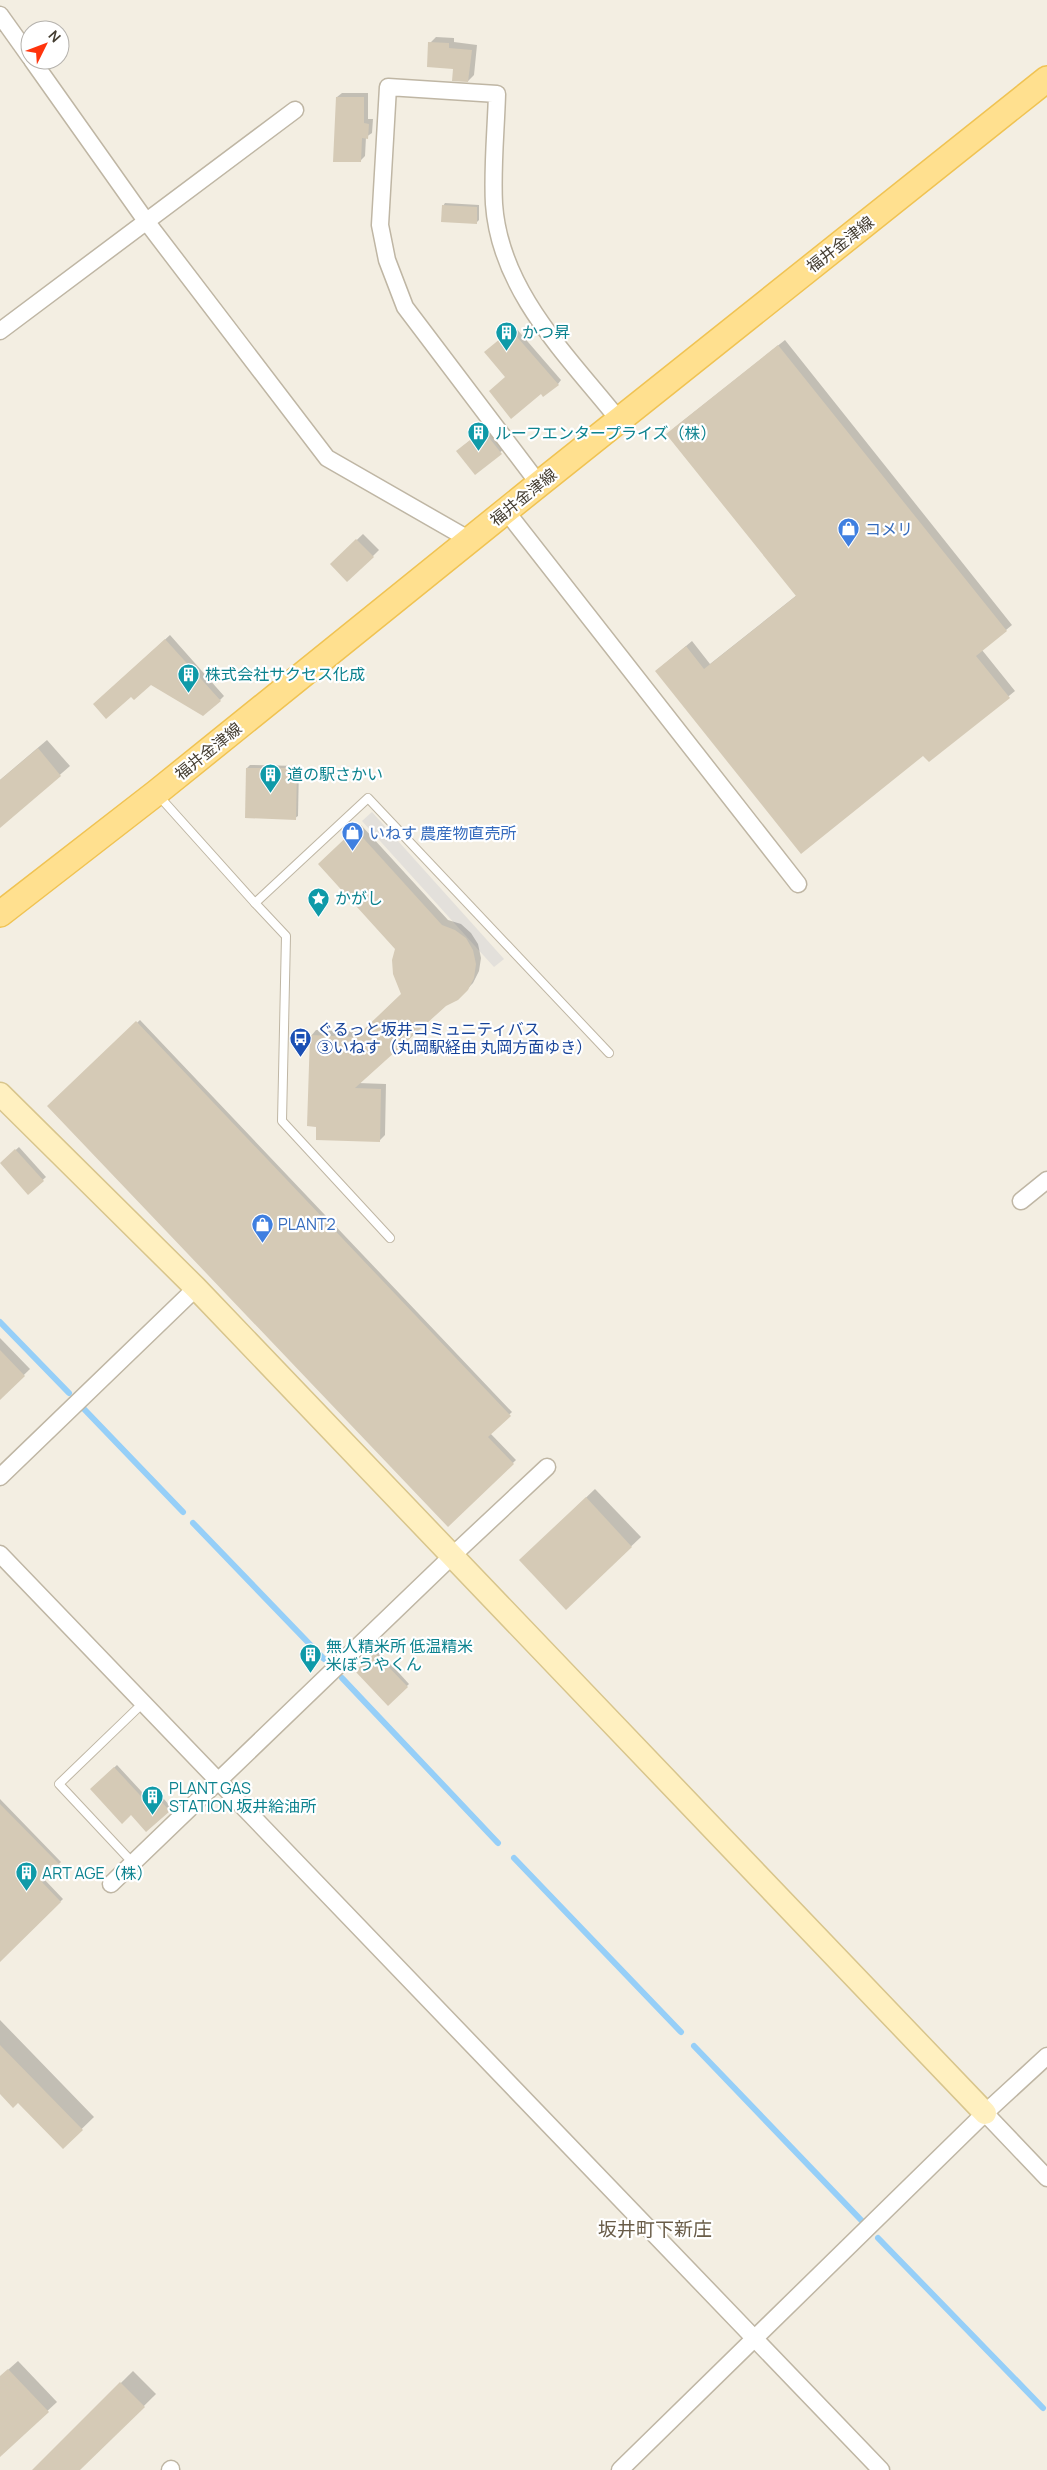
<svg xmlns="http://www.w3.org/2000/svg" width="1047" height="2470" font-family="Manrope,'Noto Sans JP',sans-serif">
	<style>
		.parking { fill: #e3e0db }
		.shadow { fill: #0003 }
		.lines { fill: none; stroke-linecap: round; stroke-linejoin: round }
		.stream { stroke: #96cff8; stroke-width: 6 }
		.building { fill: #d5cab6 }
		.lane-casing { stroke: #bfb6a4; stroke-width: 10 }
		.street-casing { stroke: #bfb6a4; stroke-width: 19 }
		.secondary-casing { stroke: #d8c58c; stroke-width: 25 }
		.primary-casing { stroke: #f0c353; stroke-width: 28 }
		.lane { stroke: #fff; stroke-width: 8 }
		.street { stroke: #fff; stroke-width: 16 }
		.secondary { stroke: #fff0c0; stroke-width: 22 }
		.primary { stroke: #ffe08f; stroke-width: 25 }
		.labels { text-anchor: middle; dominant-baseline: central; stroke-width: 4.5; stroke-linejoin: round; paint-order: stroke }
		.street-label { font-size: 16px; fill: #453e32; stroke: #fff }
		.culture-label { font-size: 16px; fill: #0d838f; stroke: #fff; text-anchor: start }
		.shop-label { font-size: 16px; fill: #366cbe; stroke: #fff; text-anchor: start }
		.transit-label { font-size: 16px; fill: #164399; stroke: #fff; text-anchor: start }
		.quarter-label { font-size: 19px; fill: #695c48; stroke: #fff }
	</style>
	<rect width="100%" height="100%" fill="#f3eee2"/>
	<polygon class="parking" points="372,812 504,959 494,967 362,821"/>
	<g class="shadow">
		<polygon points="436,37 454,38 454,42 477,45 474,75 468,81 430,43"/>
		<polygon points="342,93 368,93 368,119 373,119 372,133 366,137 365,156 360,161 337,97"/>
		<polygon points="445,203 479,205 479,220 476,223 443,206"/>
		<polygon points="515,327 561,380 558,384 541,393 506,377 489,349"/>
		<polygon points="785,340 1012,625 982,650 1015,691 929,761 924,754 656,671 692,641 710,664 797,595 674,428"/>
		<polygon points="488,426 505,448 475,474 462,447"/>
		<polygon points="363,534 379,550 373,556 332,564"/>
		<polygon points="170,635 224,696 220,700 151,683 131,695 99,700"/>
		<polygon points="47,740 70,766 0,827 0,780"/>
		<polygon points="250,765 299,766 298,816 295,818 247,768"/>
		<polygon points="361,825 448,920 461,924 471,933 478,944 481,958 479,971 473,983 458,999 445,1005 358,1083 386,1084 385,1135 379,1141 311,1036 316,1030 362,1032 402,994 397,949 319,864"/>
		<polygon points="140,1020 512,1412 490,1433 516,1460 448,1525 49,1106"/>
		<polygon points="19,1147 46,1177 28,1193 1,1163"/>
		<polygon points="0,1338 30,1369 0,1398"/>
		<polygon points="595,1489 641,1537 566,1608 530,1551"/>
		<polygon points="379,1651 409,1684 388,1704 357,1671"/>
		<polygon points="117,1765 154,1805 163,1798 171,1807 146,1830 131,1814 91,1789"/>
		<polygon points="0,1799 61,1862 44,1879 63,1899 0,1960"/>
		<polygon points="0,2020 94,2117 63,2147 18,2101 0,2092"/>
		<polygon points="18,2361 57,2402 0,2455 0,2377"/>
		<polygon points="133,2371 156,2394 79,2470 33,2470"/>
	</g>
	<g class="lines">
		<g class="stream">
			<polyline points="0,1322 69,1393"/>
			<polyline points="84,1409 183,1512"/>
			<polyline points="193,1523 324,1659"/>
			<polyline points="342,1678 498,1843"/>
			<polyline points="514,1858 681,2032"/>
			<polyline points="694,2046 862,2221"/>
			<polyline points="878,2238 1043,2408"/>
		</g>
	</g>
	<g class="building">
		<polygon points="428,42 449,43 449,48 472,50 468,82 452,81 453,69 427,67"/>
		<polygon points="336,97 364,97 364,123 369,124 368,139 362,138 361,162 333,162"/>
		<polygon points="442,205 477,207 477,224 441,222"/>
		<polygon points="511,330 559,385 543,397 541,394 511,419 489,391 505,377 484,352"/>
		<polygon points="778,345 1007,631 976,656 1010,698 929,762 923,756 801,854 655,671 686,646 704,669 796,596 666,434"/>
		<polygon points="483,430 502,454 475,475 456,451"/>
		<polygon points="356,539 374,557 347,582 330,564"/>
		<polygon points="165,639 221,701 203,716 151,685 134,700 131,697 106,719 93,704"/>
		<polygon points="38,748 61,776 0,828 0,780"/>
		<polygon points="246,768 297,768 296,820 245,818"/>
		<polygon points="355,829 442,925 455,930 466,938 473,950 476,964 474,978 468,990 458,1000 446,1006 355,1088 381,1089 380,1142 316,1140 316,1127 307,1126 310,1035 356,1037 401,994 393,974 392,960 395,949 318,864"/>
		<polygon points="136,1021 511,1416 488,1437 514,1464 448,1527 47,1106"/>
		<polygon points="15,1149 44,1181 28,1195 0,1163"/>
		<polygon points="0,1350 25,1376 0,1400"/>
		<polygon points="586,1497 632,1547 566,1610 519,1560"/>
		<polygon points="375,1653 408,1687 388,1706 355,1671"/>
		<polygon points="114,1767 151,1807 159,1799 170,1811 146,1832 131,1815 122,1824 90,1789"/>
		<polygon points="0,1804 60,1865 42,1882 61,1902 0,1962"/>
		<polygon points="0,2045 83,2130 63,2149 18,2103 13,2108 0,2094"/>
		<polygon points="8,2369 49,2412 0,2457 0,2376"/>
		<polygon points="120,2382 145,2407 80,2470 32,2470"/>
	</g>
	<g class="lines">
		<defs>
			<g id="lane">
				<polyline points="158,795 255,903 368,798 609,1053"/>
				<polyline points="255,903 286,936 282,1121 390,1238"/>
				<polyline points="132,1862 59,1784 143,1703"/>
			</g>
			<g id="street">
				<polyline points="0,15 30,57"/>
				<polyline points="32,60 146,221 327,458 470,540"/>
				<polyline points="0,331 295,110"/>
				<path d="M539 484 405 307 387 260 380 225 388 87 497 94C496 130 492 168 494 204 500 291 567 355 619 420"/>
				<polyline points="506,511 798,884"/>
				<polyline points="1021,1201 1047,1180"/>
				<polyline points="0,1477 196,1288"/>
				<polyline points="0,1554 881,2470"/>
				<polyline points="111,1884 452,1556 547,1467"/>
				<polyline points="985,2113 1047,2178"/>
				<polyline points="170,2470 171,2469"/>
				<polyline points="620,2470 985,2113 1047,2056"/>
			</g>
			<polyline id="secondary" points="0,1094 196,1288 985,2113"/>
			<polyline id="primary" points="0,914 156,793 539,484 1047,79"/>
		</defs>
		<use href="#lane" class="lane-casing"/>
		<use href="#street" class="street-casing"/>
		<use href="#secondary" class="secondary-casing"/>
		<use href="#primary" class="primary-casing"/>
		<use href="#lane" class="lane"/>
		<use href="#street" class="street"/>
		<use href="#secondary" class="secondary"/>
		<use href="#primary" class="primary"/>
	</g>
	<defs>
		<symbol id="building-pin" viewBox="-11 -11 22 30"><path d="M0 17L-7.5 6A9.5 9.5 0 1 1 7.5 6Z" fill="#0f9aa8" stroke="#fff"/><path d="M-4-6H4V6H1V3H-1V6H-4ZM-2.5-4.3h1.7v1.8h-1.7ZM.8-4.3h1.7v1.8H.8ZM-2.5-1h1.7V.8h-1.7ZM.8-1h1.7V.8H.8Z" fill="#fff"/></symbol>
		<symbol id="shop-pin" viewBox="-11 -11 22 30"><path d="M0 17L-7.5 6A9.5 9.5 0 1 1 7.5 6Z" fill="#3f7fe0" stroke="#fff"/><path d="M-5-2.5h2.3a2.7 3.5 0 0 1 5.4 0H5L5.5 6h-11ZM-1.5-2.5h3a1.5 2.3 0 0 0-3 0Z" fill="#fff"/></symbol>
		<symbol id="sight-pin" viewBox="-11 -11 22 30"><path d="M0 17L-7.5 6A9.5 9.5 0 1 1 7.5 6Z" fill="#0f9aa8" stroke="#fff"/><path d="M0-6L1.8-2.2L6-1.7L2.9 1.2L3.7 5.4L0 3.3L-3.7 5.4L-2.9 1.2L-6-1.7L-1.8-2.2Z" fill="#fff"/></symbol>
		<symbol id="bus-pin" viewBox="-11 -11 22 30"><path d="M0 17L-7.5 6A9.5 9.5 0 1 1 7.5 6Z" fill="#1a4fb4" stroke="#fff"/><path d="M-5-6H5V4H4V6H2V4H-2V6H-4V4H-5ZM-3.5-4V0h7V-4ZM-3.5 1.2v1.5H-2V1.2ZM2 1.2v1.5H3.5V1.2Z" fill="#fff"/></symbol>
	</defs>
	<g fill-rule="evenodd">
		<use href="#building-pin" x="494" y="320" width="25" height="34"/>
		<use href="#building-pin" x="466" y="420" width="25" height="34"/>
		<use href="#shop-pin" x="836" y="516" width="25" height="34"/>
		<use href="#building-pin" x="176" y="662" width="25" height="34"/>
		<use href="#building-pin" x="258" y="762" width="25" height="34"/>
		<use href="#shop-pin" x="340" y="820" width="25" height="34"/>
		<use href="#sight-pin" x="306" y="886" width="25" height="34"/>
		<use href="#bus-pin" x="288" y="1026" width="25" height="34"/>
		<use href="#shop-pin" x="250" y="1212" width="25" height="34"/>
		<use href="#building-pin" x="298" y="1642" width="25" height="34"/>
		<use href="#building-pin" x="140" y="1784" width="25" height="34"/>
		<use href="#building-pin" x="14" y="1860" width="25" height="34"/>
	</g>
	<g class="labels">
		<g class="street-label">
			<text transform="translate(840 244) rotate(-38)">福井金津線</text>
			<text transform="translate(523 497) rotate(-39)">福井金津線</text>
			<text transform="translate(208 751) rotate(-39)">福井金津線</text>
		</g>
		<g class="culture-label">
			<text x="522" y="332">かつ昇</text>
			<text x="495" y="433">ルーフエンタープライズ（株）</text>
			<text x="205" y="674">株式会社サクセス化成</text>
			<text x="287" y="774">道の駅さかい</text>
			<text x="335" y="898">かがし</text>
			<text x="326" y="1646">無人精米所 低温精米<tspan x="326" dy="18">米ぼうやくん</tspan></text>
			<text x="169" y="1788">PLANT GAS<tspan x="169" dy="18">STATION 坂井給油所</tspan></text>
			<text x="42" y="1873">ART AGE（株）</text>
		</g>
		<g class="shop-label">
			<text x="865" y="529">コメリ</text>
			<text x="369" y="833">いねす 農産物直売所</text>
			<text x="278" y="1224">PLANT2</text>
		</g>
		<g class="transit-label">
			<text x="317" y="1029">ぐるっと坂井コミュニティバス<tspan x="317" dy="18">③いねす（丸岡駅経由 丸岡方面ゆき）</tspan></text>
		</g>
		<g class="quarter-label">
			<text x="655" y="2229">坂井町下新庄</text>
		</g>
	</g>
	<g transform="translate(45 45) rotate(48)"><circle r="24" fill="#ffffff" stroke="#b5b2ad"/>
	<path d="M0-4L9 19L0 12L-9 19Z" fill="#ff340d"/>
	<text y="-8" font-size="14" font-weight="bold" text-anchor="middle" fill="#453e32">N</text>
	</g>
</svg>
